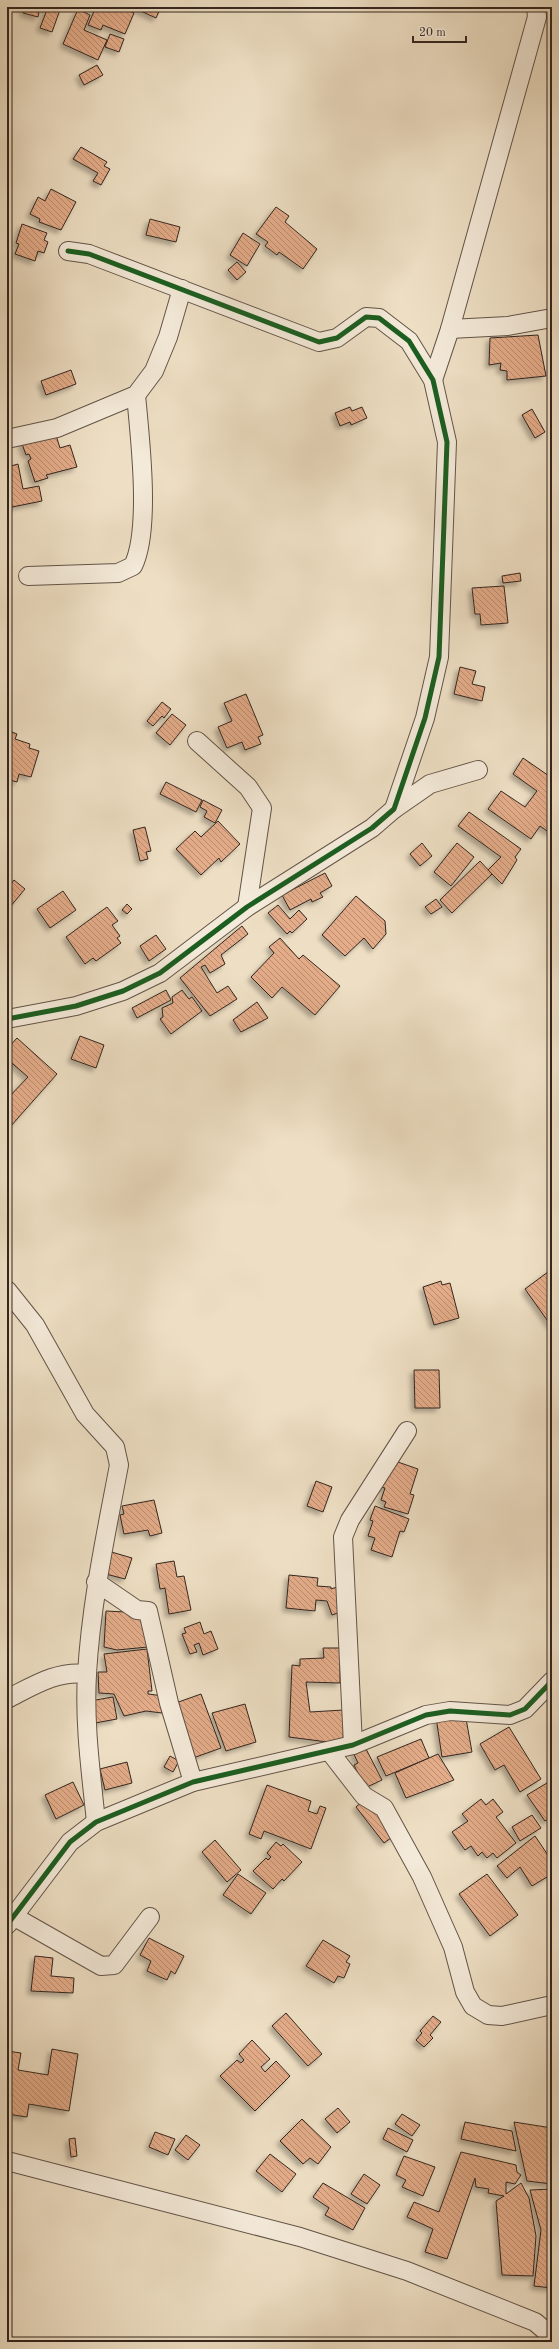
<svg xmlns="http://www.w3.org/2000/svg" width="559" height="2349" font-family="'Old Standard TT',serif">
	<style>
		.building { fill: url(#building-back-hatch); stroke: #33261f; filter: url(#shadow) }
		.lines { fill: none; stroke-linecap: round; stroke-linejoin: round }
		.street-casing { stroke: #625448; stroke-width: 20 }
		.street { stroke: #f4ead9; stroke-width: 18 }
		.cycleway-casing { stroke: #f4ead9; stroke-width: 8 }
		.cycleway { stroke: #1b5e20; stroke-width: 5 }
	</style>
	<defs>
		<pattern id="building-back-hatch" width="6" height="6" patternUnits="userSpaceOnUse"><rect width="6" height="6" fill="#e4ac89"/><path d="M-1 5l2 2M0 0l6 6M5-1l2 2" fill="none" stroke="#b98c6f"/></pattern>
		<filter id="shadow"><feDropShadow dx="-3.5" dy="3.5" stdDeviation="2" flood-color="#0004"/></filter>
	</defs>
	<rect width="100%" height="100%" fill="#eedfc4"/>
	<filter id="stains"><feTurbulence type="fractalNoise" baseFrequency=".005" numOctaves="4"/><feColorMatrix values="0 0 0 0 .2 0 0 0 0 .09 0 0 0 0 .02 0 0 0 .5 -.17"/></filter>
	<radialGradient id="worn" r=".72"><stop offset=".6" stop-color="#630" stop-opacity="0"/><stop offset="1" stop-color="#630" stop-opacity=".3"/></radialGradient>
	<g class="building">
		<polygon points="18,7 44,7 43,12 39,11 38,17 23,13 24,9"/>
		<polygon points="48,7 61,7 52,32 40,28"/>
		<polygon points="96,7 120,7 134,13 125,34 103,25 101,30 88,25"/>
		<polygon points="132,7 161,7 156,18"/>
		<polygon points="78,9 90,15 84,30 107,40 98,60 63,44"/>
		<polygon points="110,34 124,39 119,52 105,47"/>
		<polygon points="97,65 103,75 84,85 79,75"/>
		<polygon points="81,147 107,162 104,166 110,169 101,185 93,181 98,173 73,159"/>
		<polygon points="51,189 76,202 61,230 39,222 40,219 30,214 38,197 45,201"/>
		<polygon points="276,207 289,216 285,222 317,249 303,269 279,252 277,255 265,246 268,242 256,234"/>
		<polygon points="150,219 180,227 176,242 146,235"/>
		<polygon points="22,224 47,233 44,240 48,242 44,253 38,251 35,261 15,254 19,244 16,243"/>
		<polygon points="243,233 260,244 247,266 230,255"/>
		<polygon points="237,262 246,272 237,280 228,270"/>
		<polygon points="538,335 546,376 507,380 507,371 500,370 501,363 489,365 490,338"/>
		<polygon points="71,370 76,384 46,395 41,381"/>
		<polygon points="350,407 352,411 362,407 367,418 351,425 350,422 340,426 335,413"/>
		<polygon points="532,409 545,432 535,438 522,415"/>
		<polygon points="54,429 60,448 70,445 77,467 46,475 48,478 35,482 28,461 31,459 29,454 26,455 21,441"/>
		<polygon points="7,447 11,466 18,464 23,489 39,486 42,501 7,508"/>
		<polygon points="520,573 521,581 503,583 502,576"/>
		<polygon points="504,586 508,623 481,625 480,614 475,614 472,588"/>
		<polygon points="460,667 476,671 472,684 485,687 482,701 454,694"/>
		<polygon points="246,694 263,735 258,737 261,744 245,750 242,742 227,748 218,727 232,721 224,703"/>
		<polygon points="162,702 171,709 164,718 162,716 153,726 147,721"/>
		<polygon points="172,714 186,725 170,745 156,733"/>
		<polygon points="7,730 17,734 15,739 30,744 29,748 39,751 31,777 19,774 17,782 7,779"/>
		<polygon points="523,758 552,778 552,829 550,833 540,826 531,839 488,809 501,791 525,807 537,791 513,774"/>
		<polygon points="166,782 202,800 196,812 160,794"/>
		<polygon points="203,800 222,810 215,823 204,817 207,811 200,807"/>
		<polygon points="469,812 521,849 515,857 517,860 502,884 488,870 501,857 458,826"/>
		<polygon points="218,821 240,844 221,862 219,858 201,875 176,849 195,831 201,837"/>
		<polygon points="145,827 151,851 146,852 148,859 140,861 133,830"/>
		<polygon points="422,843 432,856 420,866 410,854"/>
		<polygon points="457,843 474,857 451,886 434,872"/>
		<polygon points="480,861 492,874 452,913 440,900"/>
		<polygon points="325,873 332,886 320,893 323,897 312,902 311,899 290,910 282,895"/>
		<polygon points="14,880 25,889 10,907 7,904 7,889"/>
		<polygon points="63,891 76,910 50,928 37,909"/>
		<polygon points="356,896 385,921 386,934 373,949 364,938 345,956 322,935"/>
		<polygon points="436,899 442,907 431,914 425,907"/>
		<polygon points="127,904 132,909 127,914 122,910"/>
		<polygon points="278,905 290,919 299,910 307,919 292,933 290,931 287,934 268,913"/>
		<polygon points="107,907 118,921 112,925 120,936 117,938 121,943 96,961 93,958 85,964 66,937"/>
		<polygon points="242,926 248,934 221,955 225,964 210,973 205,965 201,967 217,993 228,986 237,999 210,1016 180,978"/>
		<polygon points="156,935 166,949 149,961 140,946"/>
		<polygon points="280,938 299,959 303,955 340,986 315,1015 282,987 272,998 251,977 274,953 269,947"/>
		<polygon points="166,990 171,1000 137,1018 132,1008"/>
		<polygon points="182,990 189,999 192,997 202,1011 171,1034 160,1019 163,1017 162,1008 173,1003 172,997"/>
		<polygon points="257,1002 268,1018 241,1032 233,1020"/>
		<polygon points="80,1036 104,1045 96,1068 71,1059"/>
		<polygon points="17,1038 57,1074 10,1127 7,1124 7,1099 28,1077 7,1059 7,1049"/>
		<polygon points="552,1269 550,1297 552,1327 525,1289"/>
		<polygon points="441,1281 442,1285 450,1283 459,1318 434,1325 423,1287"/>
		<polygon points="414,1370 439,1370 440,1408 415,1408"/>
		<polygon points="395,1461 418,1469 410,1494 414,1495 408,1514 384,1507 386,1502 381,1500 385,1488 381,1487"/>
		<polygon points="316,1481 332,1487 323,1512 307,1506"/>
		<polygon points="154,1500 162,1533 150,1536 148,1530 124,1534 120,1515 124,1514 122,1506"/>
		<polygon points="375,1506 409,1519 404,1532 400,1531 392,1557 371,1550 375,1538 368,1536 373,1521 370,1520"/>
		<polygon points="108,1551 132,1558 125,1579 102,1573"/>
		<polygon points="174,1561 177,1577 184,1576 191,1610 169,1614 165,1588 160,1589 156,1564"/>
		<polygon points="289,1575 318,1578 317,1586 331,1587 331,1589 337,1587 346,1610 332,1615 327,1601 316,1600 315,1611 286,1608"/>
		<polygon points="106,1611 145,1613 148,1647 117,1650 104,1647"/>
		<polygon points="200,1622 204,1634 211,1631 218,1649 203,1655 199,1643 194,1645 197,1652 190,1654 182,1634 186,1633 184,1628"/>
		<polygon points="323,1648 340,1648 340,1683 306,1682 310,1712 344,1710 343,1744 289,1737 292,1665 300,1666 300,1659 324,1658"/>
		<polygon points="147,1649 152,1691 148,1691 148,1694 164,1696 162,1713 146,1711 124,1716 114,1694 99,1693 98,1672 107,1672 104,1654"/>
		<polygon points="201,1694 221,1748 193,1758 173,1704"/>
		<polygon points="113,1697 117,1719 95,1723 90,1701"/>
		<polygon points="245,1704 256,1742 226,1751 212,1713"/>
		<polygon points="465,1713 472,1752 442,1757 436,1717"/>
		<polygon points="509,1727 541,1779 520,1792 504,1765 495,1770 480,1744"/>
		<polygon points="421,1739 429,1758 386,1776 377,1757"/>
		<polygon points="365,1747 382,1780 365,1788 354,1765 358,1763 353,1752"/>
		<polygon points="438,1754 454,1780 406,1798 395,1773"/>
		<polygon points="170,1756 179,1761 173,1772 164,1767"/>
		<polygon points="127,1762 132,1783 105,1790 100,1769"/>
		<polygon points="552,1780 552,1817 545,1821 527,1795"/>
		<polygon points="73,1782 84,1805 56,1819 45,1795"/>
		<polygon points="267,1785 311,1801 308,1811 317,1814 320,1806 326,1808 311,1849 264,1831 261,1839 249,1834"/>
		<polygon points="365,1799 376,1809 395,1835 384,1843 356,1807"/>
		<polygon points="481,1799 486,1805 493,1799 503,1812 496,1817 516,1843 497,1858 493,1853 487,1858 482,1852 478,1856 471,1846 465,1850 452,1832 468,1821 462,1814"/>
		<polygon points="532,1815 541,1828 520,1841 512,1827"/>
		<polygon points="535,1836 552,1861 552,1874 532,1886 520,1867 507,1878 497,1866"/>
		<polygon points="215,1840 241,1870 227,1882 202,1852"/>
		<polygon points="276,1842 281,1846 283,1844 302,1862 284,1881 282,1879 273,1889 253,1871 266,1858 268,1860 271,1857 267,1853"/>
		<polygon points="238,1874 266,1893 251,1914 223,1895"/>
		<polygon points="487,1874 518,1915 490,1936 459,1894"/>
		<polygon points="149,1938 184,1956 175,1974 171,1971 167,1980 147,1971 151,1961 140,1955"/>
		<polygon points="323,1940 350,1956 346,1962 350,1964 344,1978 338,1976 334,1983 306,1966"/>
		<polygon points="35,1956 53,1958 51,1976 74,1978 73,1993 31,1991"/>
		<polygon points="286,2013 322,2054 308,2066 272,2026"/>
		<polygon points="433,2016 441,2022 430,2035 433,2038 424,2047 416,2040 422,2033 420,2031"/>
		<polygon points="252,2040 270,2059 261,2067 265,2072 276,2061 290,2076 255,2111 220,2076 237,2060 241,2063 244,2060 239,2054"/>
		<polygon points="52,2049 78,2054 69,2111 29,2104 27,2117 7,2114 7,2051 21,2053 18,2070 48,2075"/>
		<polygon points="338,2108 350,2122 337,2133 325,2119"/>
		<polygon points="402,2114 420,2125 412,2136 395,2124"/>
		<polygon points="302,2119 331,2147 318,2164 310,2158 303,2164 280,2141"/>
		<polygon points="465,2122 512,2131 516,2151 461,2139"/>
		<polygon points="514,2122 552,2128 552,2184 527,2181"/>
		<polygon points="388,2128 413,2140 407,2152 383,2139"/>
		<polygon points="155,2132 175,2139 168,2155 149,2147"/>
		<polygon points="186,2135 200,2145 188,2160 175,2150"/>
		<polygon points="75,2138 77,2156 71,2157 69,2139"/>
		<polygon points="461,2152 516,2165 517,2172 521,2175 515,2184 506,2182 506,2194 521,2183 529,2198 536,2236 533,2276 502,2275 496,2201 504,2196 488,2193 489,2189 476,2187 475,2178 447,2259 425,2252 433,2229 407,2217 414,2202 439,2212"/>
		<polygon points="270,2154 296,2174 282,2192 256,2171"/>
		<polygon points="404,2156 435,2167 423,2196 402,2187 406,2180 396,2175"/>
		<polygon points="364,2174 380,2185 367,2204 351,2194"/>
		<polygon points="323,2183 365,2208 353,2230 325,2215 329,2208 313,2197"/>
		<polygon points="552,2189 552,2288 534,2286 541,2230 530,2190"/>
	</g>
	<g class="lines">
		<defs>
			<g id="street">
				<polyline points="450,329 508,326 552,318"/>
				<polyline points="433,380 450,329 537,17 536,7"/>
				<polyline points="7,439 57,428 136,395 154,371 168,337 182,289"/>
				<path d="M28 576 118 573 133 566C151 530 140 438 136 395"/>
				<polyline points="197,741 248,787 262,808 247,907"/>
				<polyline points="394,809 430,784 478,770"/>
				<polyline points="7,1019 76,1006 123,991 160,973 247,907 372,828 394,809 425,718 439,657 447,442 433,380 409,341 379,318 366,317 337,338 319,342 89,254 68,251"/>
				<path d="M7 1290 35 1325 85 1414 115 1447 119 1465C106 1534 91 1603 87 1674 84 1723 91 1773 96 1822"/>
				<polyline points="96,1582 137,1610 148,1611 169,1703 193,1782"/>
				<path d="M7 1699C33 1686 57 1670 87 1674"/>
				<polyline points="353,1745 343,1537 350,1520 407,1431"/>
				<polyline points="330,1752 364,1796 384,1808 422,1877 453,1947 465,1992 473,2006 488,2015 502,2016 552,2005"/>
				<polyline points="13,1916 101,1966 114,1965 150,1917"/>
				<polyline points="7,1925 70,1842 96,1822 193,1782 353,1745 426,1715 450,1711 510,1715 525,1709 552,1681"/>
				<polyline points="7,2161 300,2237 407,2271 535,2322 548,2333"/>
			</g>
		</defs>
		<use href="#street" class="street-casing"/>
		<use href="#street" class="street"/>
		<defs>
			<g id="cycleway">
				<polyline points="7,1019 76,1006 123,991 160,973 247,907 372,828 394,809 425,718 439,657 447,442 433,380 409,341 379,318 366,317 337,338 319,342 89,254 68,251"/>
				<polyline points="7,1925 70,1842 96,1822 193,1782 353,1745 426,1715 450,1711 510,1715 525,1709 552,1681"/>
			</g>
		</defs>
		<use href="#cycleway" class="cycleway-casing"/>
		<use href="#cycleway" class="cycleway"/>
	</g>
	<rect width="559" height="2349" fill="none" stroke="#eedfc4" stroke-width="24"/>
	<rect x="8" y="8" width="543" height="2333" fill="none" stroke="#33261f" stroke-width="2"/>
	<rect x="12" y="12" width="535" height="2325" fill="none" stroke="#33261f"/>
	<path d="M413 36v6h53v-6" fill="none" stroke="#33261f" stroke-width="2"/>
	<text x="419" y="36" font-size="12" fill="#33261f" stroke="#f4ead9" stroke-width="3" paint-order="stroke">20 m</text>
	<rect width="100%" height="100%" filter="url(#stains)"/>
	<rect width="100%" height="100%" fill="url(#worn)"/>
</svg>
